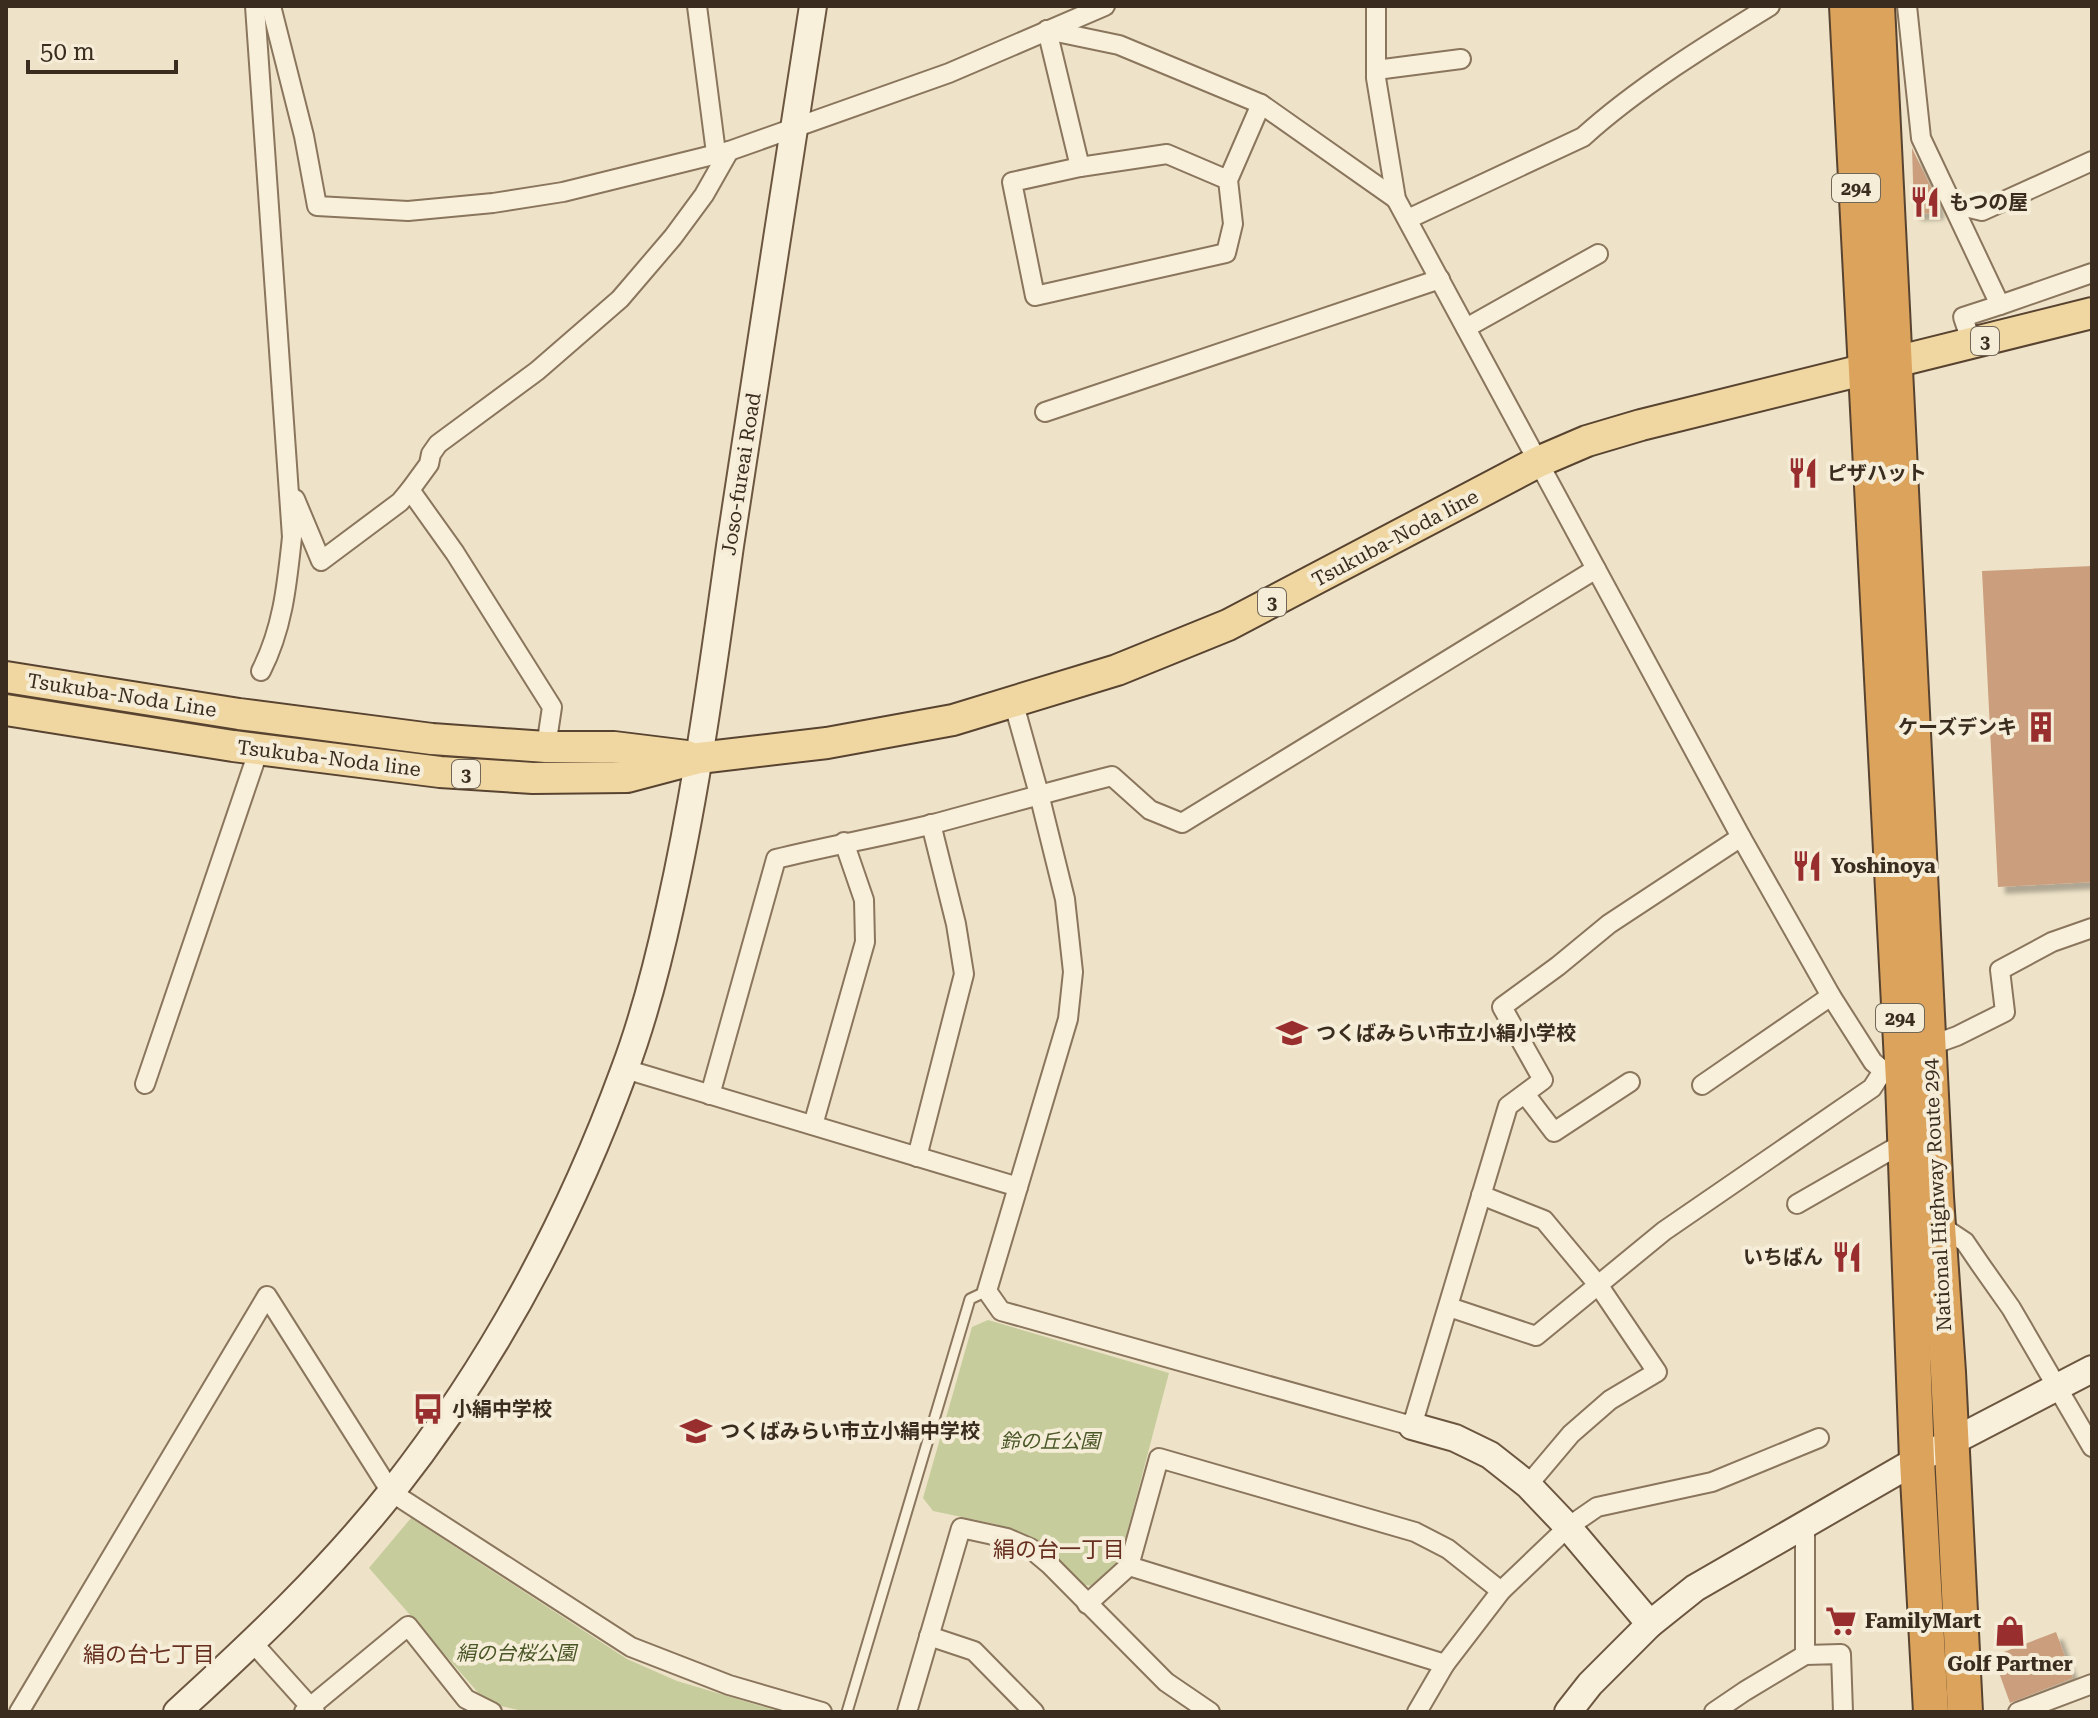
<svg xmlns="http://www.w3.org/2000/svg" width="2098" height="1718" font-family="'Roboto Serif','Noto Sans JP',serif">
	<style>
		.green { fill: #c6cc9b }
		.building { fill: #cb9f7e; filter: url(#shadow) }
		.lines { fill: none; stroke-linecap: round; stroke-linejoin: round }
		.lane-casing { stroke: #8a755d; stroke-width: 13 }
		.street-casing { stroke: #8a755d; stroke-width: 22 }
		.secondary-casing { stroke: #6c5640; stroke-width: 30 }
		.primary-casing { stroke: #584331; stroke-width: 34 }
		.highway-casing { stroke: #584331; stroke-width: 38 }
		.lane { stroke: #f9f0db; stroke-width: 9 }
		.street { stroke: #f9f0db; stroke-width: 18 }
		.secondary { stroke: #f9f0db; stroke-width: 26 }
		.primary { stroke: #f0d7a1; stroke-width: 30 }
		.highway { stroke: #dba35b; stroke-width: 34 }
		.labels { text-anchor: middle; dominant-baseline: central; stroke-width: 8; stroke-linejoin: round; paint-order: stroke }
		.shield { fill: #f5edd7; stroke: #726757; stroke-width: 2 }
		.shield-label { font-size: 18px; font-weight: bold; fill: #3a2d20 }
		.poi-label { font-size: 20px; font-weight: bold; fill: #3a2d20; stroke: #f5edd7; text-anchor: start }
		.street-label { font-size: 20px; fill: #3a2d20; stroke: #f5edd7 }
		.park-label { font-size: 20px; font-style: italic; fill: #4a5727; stroke: #f5edd7 }
		.neighbourhood-label { font-size: 22px; fill: #672f20; stroke: #f5edd7 }
	</style>
	<defs>
		<filter id="shadow"><feDropShadow dx="7" dy="7" stdDeviation="2" flood-color="#0004"/></filter>
	</defs>
	<rect width="100%" height="100%" fill="#eee3c8"/>
	<g class="green">
		<polygon points="988,1320 1169,1373 1119,1563 1094,1586 1083,1585 1056,1557 1029,1537 995,1524 933,1511 923,1498 972,1327"/>
		<polygon points="411,1518 627,1659 677,1681 781,1712 528,1712 496,1705 481,1696 369,1568"/>
	</g>
	<g class="building">
		<polygon points="1912,148 1937,200 1937,213 1914,214"/>
		<polygon points="2092,566 2092,882 1998,887 1982,571"/>
		<polygon points="2056,1632 2073,1678 2010,1703 1993,1656"/>
	</g>
	<g class="lines">
		<defs>
			<polyline id="lane" points="847,1712 970,1299 987,1291"/>
			<g id="street">
				<path d="M255 6 292 537C287 584 283 628 261 671"/>
				<polyline points="271,6 304,136 317,206 408,211 493,203 563,192 729,151 949,73 1105,6"/>
				<polyline points="697,6 716,153"/>
				<polyline points="1376,6 1376,78 1396,199 1741,837 1831,996 1873,1062 1885,1072 1903,1081"/>
				<polyline points="1907,6 1921,138 2000,305 2092,273"/>
				<polyline points="1047,30 1119,45 1261,104 1396,199"/>
				<polyline points="1047,30 1080,167"/>
				<polyline points="1376,70 1461,59"/>
				<polyline points="1228,180 1167,154 1080,167 1012,182 1035,296 1226,253 1233,224 1228,180 1261,104"/>
				<polyline points="1953,204 1982,211 2092,161"/>
				<path d="M1408 219 1583 137C1637 88 1708 44 1770 6"/>
				<polyline points="1466,328 1598,254"/>
				<polyline points="1972,344 1963,317 2000,305"/>
				<polyline points="1045,412 1440,279"/>
				<polyline points="295,499 321,561 400,502 410,490"/>
				<polyline points="1013,701 1039,794 1065,899 1073,972 1068,1019 987,1291 1001,1311 1412,1426 1508,1106 1543,1080 1502,1007 1558,966 1609,924 1741,837"/>
				<polyline points="546,747 552,707 455,553 410,490 429,464 431,454 438,444 537,371 620,299 673,237 704,195 729,151"/>
				<polyline points="1929,1046 1957,1036 2005,1012 2000,970 2052,942 2092,928"/>
				<polyline points="625,1069 1018,1187"/>
				<polyline points="145,1084 259,749"/>
				<polyline points="1702,1085 1831,996"/>
				<polyline points="1525,1094 1554,1132 1630,1082"/>
				<path d="M710 1095 776 859C828 846 881 837 933 824 993 808 1052 791 1112 776L1150 810 1182 823 1596 569"/>
				<polyline points="813,1125 865,942 864,900 844,842"/>
				<polyline points="917,1157 964,974 956,924 931,824"/>
				<polyline points="1481,1195 1544,1220 1599,1286 1657,1372 1610,1400 1571,1434 1528,1485"/>
				<polyline points="1797,1204 1905,1142"/>
				<polyline points="1938,1224 1965,1242 1980,1264 2011,1308 2092,1447"/>
				<polyline points="1449,1307 1536,1336 1664,1231 1872,1088 1883,1071"/>
				<polyline points="1805,1525 1805,1655"/>
				<polyline points="1129,1566 1445,1664"/>
				<polyline points="1087,1604 1129,1566 1159,1458 1415,1532 1448,1549 1501,1591"/>
				<polyline points="929,1636 974,1651 1034,1712"/>
				<polyline points="253,1643 315,1712"/>
				<polyline points="19,1712 267,1296 391,1492 631,1647 729,1685 822,1712"/>
				<polyline points="304,1712 408,1626 466,1699 492,1712"/>
				<polyline points="907,1712 961,1528 1007,1538 1030,1548 1049,1564 1166,1682 1210,1712"/>
				<polyline points="1417,1712 1445,1664 1501,1591 1568,1527 1597,1507 1712,1482 1819,1438"/>
				<polyline points="1714,1712 1745,1691 1805,1655 1841,1654 1843,1712"/>
				<polyline points="2018,1712 2092,1684"/>
			</g>
			<g id="secondary">
				<polyline points="1412,1426 1455,1438 1490,1455 1528,1485 1568,1527 1650,1624"/>
				<path d="M177 1712C253 1643 329 1571 393 1490 492 1364 569 1221 624 1071 644 1018 658 963 670 908 697 788 713 667 730 546 756 366 786 186 813 6"/>
				<polyline points="1568,1712 1590,1684 1650,1624 1695,1588 1917,1460 2092,1369"/>
			</g>
			<g id="primary">
				<polyline points="6,677 239,714 432,739 546,747 614,747 687,756"/>
				<polyline points="6,710 233,746 440,772 533,778 627,777 699,758 827,743 953,720 1117,670 1228,625 1538,462 1587,441 1641,425 2092,313"/>
			</g>
			<g id="highway">
				<polyline points="1847,6 1903,1081 1917,1460 1931,1712"/>
				<polyline points="1877,6 1936,1197 1948,1372 1965,1712"/>
			</g>
		</defs>
		<use href="#lane" class="lane-casing"/>
		<use href="#street" class="street-casing"/>
		<use href="#secondary" class="secondary-casing"/>
		<use href="#primary" class="primary-casing"/>
		<use href="#highway" class="highway-casing"/>
		<use href="#lane" class="lane"/>
		<use href="#street" class="street"/>
		<use href="#secondary" class="secondary"/>
		<use href="#primary" class="primary"/>
		<use href="#highway" class="highway"/>
	</g>
	<defs>
		<symbol id="restaurant-bare" viewBox="-9 -9 18 18"><path d="M-5-6h1v4h1v-4h1v4h1v-4h1v5L-1.5 .5V6h-2V.5L-5-1ZM5-6V6H3V1.5H1.5Q1.5-4 5-6Z" fill="#982e2e" stroke="#f5edd7" stroke-width="2.5" paint-order="stroke"/></symbol>
		<symbol id="building-bare" viewBox="-9 -9 18 18"><path d="M-4-6H4V6H1V3H-1V6H-4ZM-2.5-4.3h1.7v1.8h-1.7ZM.8-4.3h1.7v1.8H.8ZM-2.5-1h1.7V.8h-1.7ZM.8-1h1.7V.8H.8Z" fill="#982e2e" stroke="#f5edd7" stroke-width="2.5" paint-order="stroke"/></symbol>
		<symbol id="school-bare" viewBox="-9 -9 18 18"><path d="M0-5L7-2L0 1L-7-2ZM-4 1L0 2.5L4 1V4Q0 6-4 4Z" fill="#982e2e" stroke="#f5edd7" stroke-width="2.5" paint-order="stroke"/></symbol>
		<symbol id="bus-bare" viewBox="-9 -9 18 18"><path d="M-5-6H5V4H4V6H2V4H-2V6H-4V4H-5ZM-3.5-4V0h7V-4ZM-3.5 1.2v1.5H-2V1.2ZM2 1.2v1.5H3.5V1.2Z" fill="#982e2e" stroke="#f5edd7" stroke-width="2.5" paint-order="stroke"/></symbol>
		<symbol id="supermarket-bare" viewBox="-9 -9 18 18"><path d="M-6-5.5h2.5l.6 2H6L4.5 2H-2.5L-4.4-4H-6ZM-1.5 3.2a1.3 1.3 0 1 0 .1 0ZM3 3.2a1.3 1.3 0 1 0 .1 0Z" fill="#982e2e" stroke="#f5edd7" stroke-width="2.5" paint-order="stroke"/></symbol>
		<symbol id="shop-bare" viewBox="-9 -9 18 18"><path d="M-5-2.5h2.3a2.7 3.5 0 0 1 5.4 0H5L5.5 6h-11ZM-1.5-2.5h3a1.5 2.3 0 0 0-3 0Z" fill="#982e2e" stroke="#f5edd7" stroke-width="2.5" paint-order="stroke"/></symbol>
	</defs>
	<g fill-rule="evenodd">
		<use href="#restaurant-bare" x="1903" y="180" width="44" height="44"/>
		<use href="#restaurant-bare" x="1781" y="451" width="44" height="44"/>
		<use href="#building-bare" x="2019" y="705" width="44" height="44"/>
		<use href="#restaurant-bare" x="1785" y="844" width="44" height="44"/>
		<use href="#school-bare" x="1270" y="1011" width="44" height="44"/>
		<use href="#restaurant-bare" x="1825" y="1235" width="44" height="44"/>
		<use href="#bus-bare" x="406" y="1387" width="44" height="44"/>
		<use href="#school-bare" x="674" y="1409" width="44" height="44"/>
		<use href="#supermarket-bare" x="1819" y="1599" width="44" height="44"/>
		<use href="#shop-bare" x="1988" y="1609" width="44" height="44"/>
	</g>
	<g class="labels">
		<g class="shield">
			<rect x="1832" y="174" width="48" height="28" rx="6"/>
			<rect x="1971" y="327" width="28" height="28" rx="6"/>
			<rect x="1258" y="588" width="28" height="28" rx="6"/>
			<rect x="452" y="760" width="28" height="28" rx="6"/>
			<rect x="1876" y="1004" width="48" height="28" rx="6"/>
		</g>
		<g class="shield-label">
			<text x="1856" y="188">294</text>
			<text x="1985" y="341">3</text>
			<text x="1272" y="602">3</text>
			<text x="466" y="774">3</text>
			<text x="1900" y="1018">294</text>
		</g>
		<g class="poi-label">
			<text x="1949" y="202">もつの屋</text>
			<text x="1827" y="473">ピザハット</text>
			<text x="2017" y="727" text-anchor="end">ケーズデンキ</text>
			<text x="1831" y="866">Yoshinoya</text>
			<text x="1316" y="1033">つくばみらい市立小絹小学校</text>
			<text x="1823" y="1257" text-anchor="end">いちばん</text>
			<text x="452" y="1409">小絹中学校</text>
			<text x="720" y="1431">つくばみらい市立小絹中学校</text>
			<text x="1865" y="1621">FamilyMart</text>
			<text x="2010" y="1664" text-anchor="middle">Golf Partner</text>
		</g>
		<g class="street-label">
			<text transform="translate(741 474) rotate(-81)">Joso-fureai Road</text>
			<text transform="translate(1395 538) rotate(-28)">Tsukuba-Noda line</text>
			<text transform="translate(122 695) rotate(9)">Tsukuba-Noda Line</text>
			<text transform="translate(329 758) rotate(7)">Tsukuba-Noda line</text>
			<text transform="translate(1937 1195) rotate(-93)">National Highway Route 294</text>
		</g>
		<g class="park-label">
			<text x="1050" y="1441">鈴の丘公園</text>
			<text x="516" y="1653">絹の台桜公園</text>
		</g>
		<g class="neighbourhood-label">
			<text x="1059" y="1549">絹の台一丁目</text>
			<text x="149" y="1654">絹の台七丁目</text>
		</g>
	</g>
	<rect width="2098" height="1718" fill="none" stroke="#3a2d20" stroke-width="16"/>
	<path d="M28 60v12h148v-12" fill="none" stroke="#3a2d20" stroke-width="4"/>
	<text x="40" y="60" font-size="24" fill="#3a2d20" stroke="#f5edd7" stroke-width="6" paint-order="stroke">50 m</text>
</svg>
